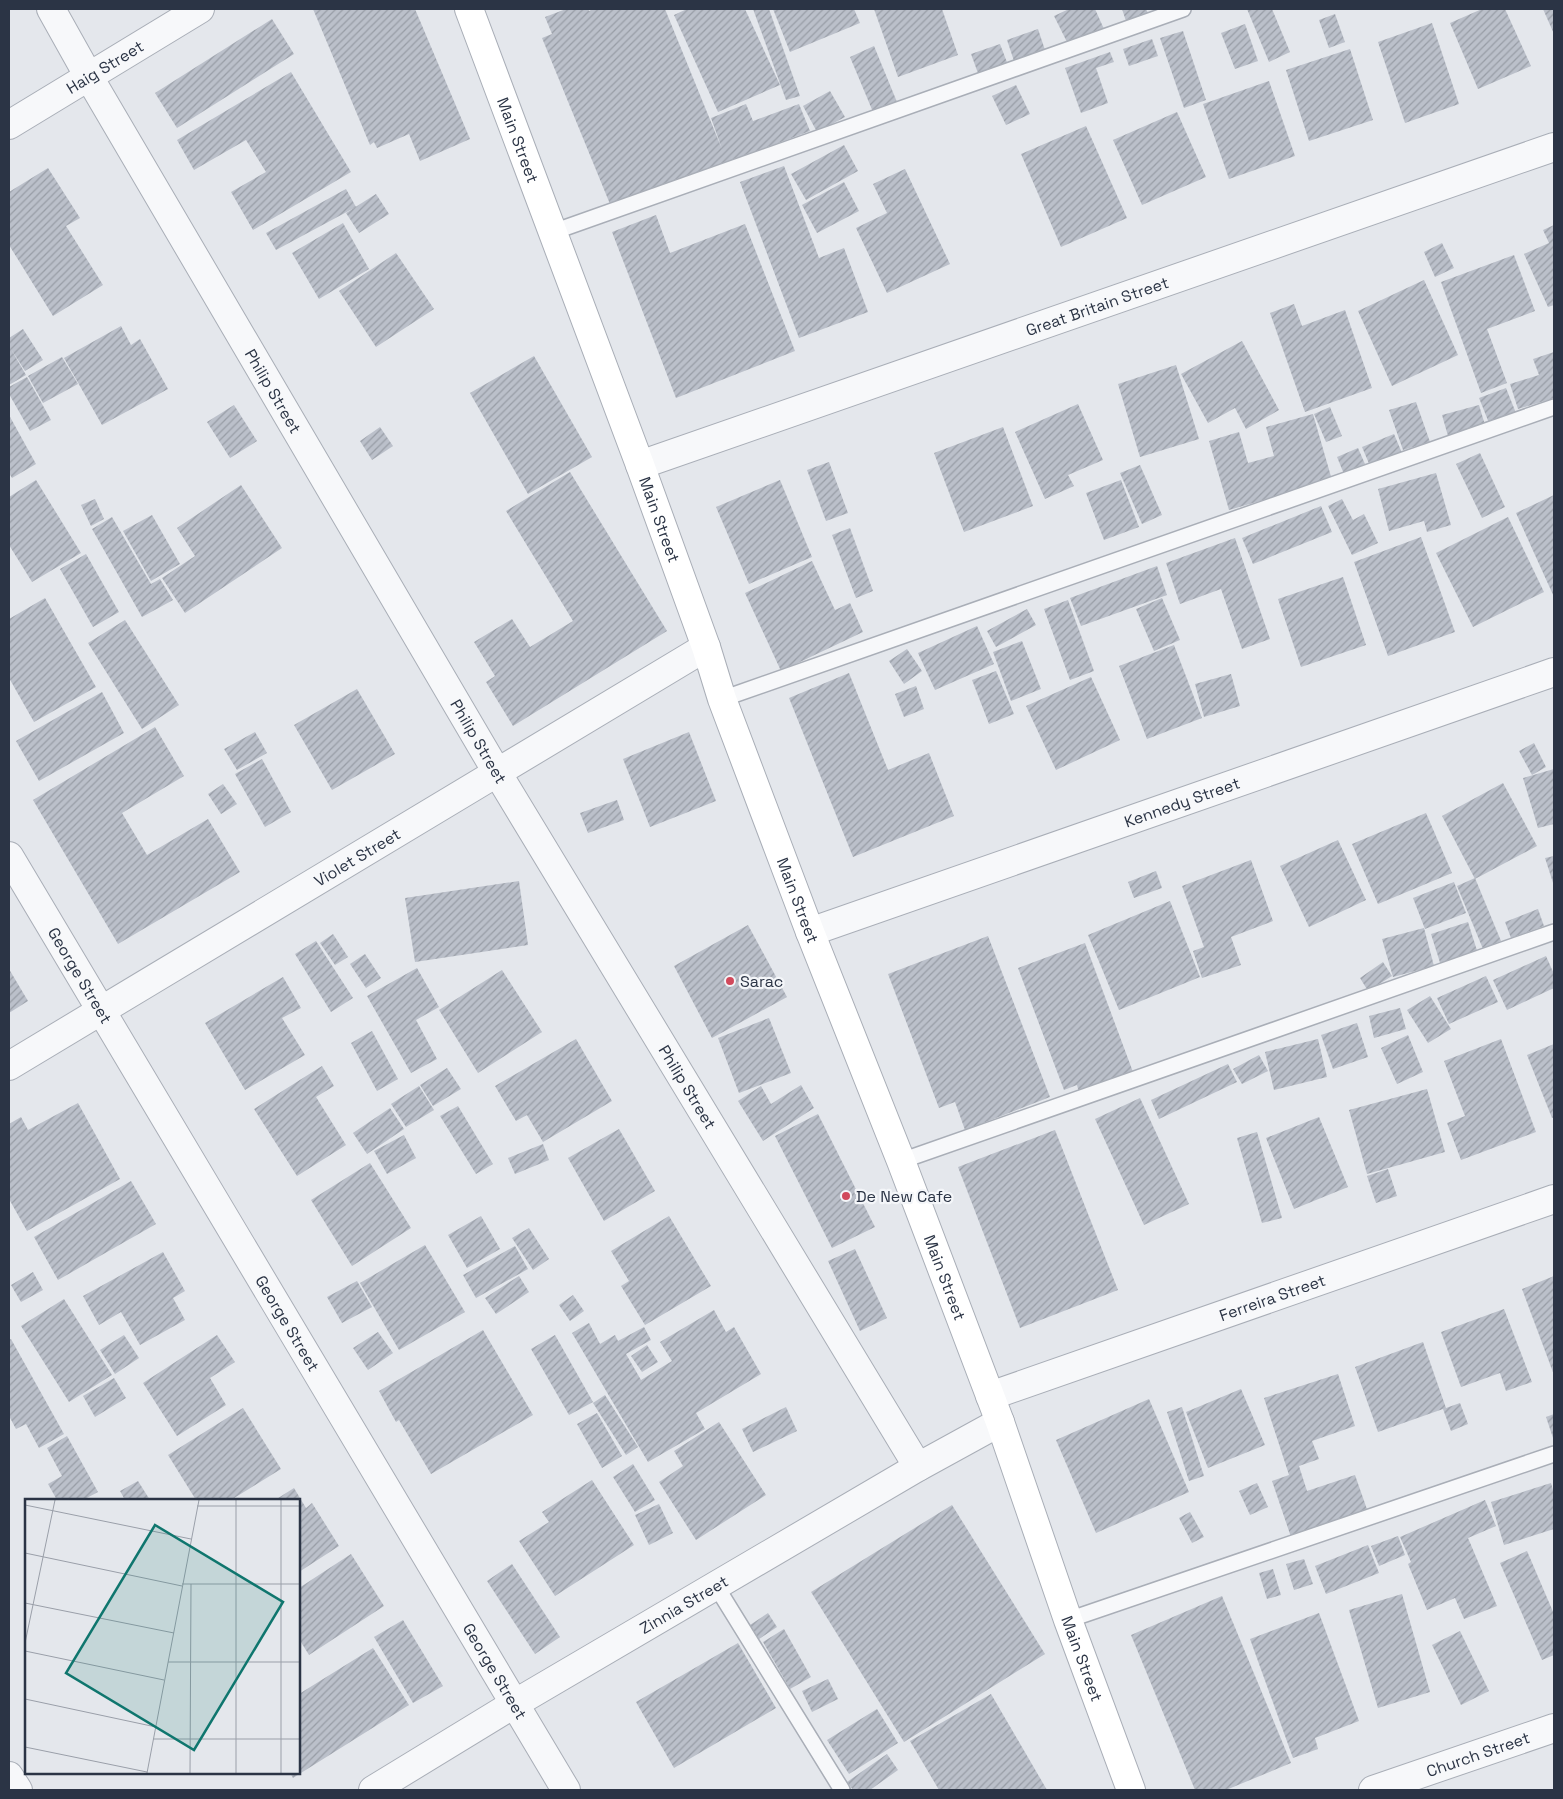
<svg xmlns="http://www.w3.org/2000/svg" width="1563" height="1799" font-family="'Space Grotesk',sans-serif">
	<style>
		.building { fill: url(#building-hatch) }
		.lines { fill: none; stroke-linecap: round; stroke-linejoin: round }
		.service-casing { stroke: #a9aeb7; stroke-width: 18 }
		.minor-casing { stroke: #a9aeb7; stroke-width: 30 }
		.secondary-casing { stroke: #a9aeb7; stroke-width: 30 }
		.service { stroke: #f7f8fa; stroke-width: 15 }
		.minor { stroke: #f7f8fa; stroke-width: 28 }
		.secondary { stroke: #fff; stroke-width: 28 }
		.poi-dot { fill: #d1495b; stroke: #f4f6f9; stroke-width: 2 }
		.labels { text-anchor: middle; dominant-baseline: central; stroke-width: 4.5; stroke-linejoin: round; paint-order: stroke }
		.street-label { font-size: 16px; fill: #2b3445; stroke: #f4f6f9 }
		.poi-label { font-size: 16px; fill: #2b3445; stroke: #f4f6f9; text-anchor: start }
		.inset-road { fill: none; stroke: #9a9fa9; stroke-width: 1 }
		.view { fill: #0f766e; fill-opacity: 0.15; stroke: #0f766e; stroke-width: 2.5 }
		.inset-edge { fill: none; stroke: #2b3445; stroke-width: 2.5 }
	</style>
	<defs>
		<pattern id="building-hatch" width="6" height="6" patternUnits="userSpaceOnUse" patternTransform="scale(1.25)"><rect width="6" height="6" fill="#bbc0ca"/><path d="M-1 1l2-2M0 6l6-6M5 7l2-2" fill="none" stroke="#989da6"/></pattern>
	</defs>
	<rect width="100%" height="100%" fill="#e4e7ec"/>
	<g class="building">
		<polygon points="313,9 415,9 470,139 420,161 409,134 377,148 374,142 370,145"/>
		<polygon points="566,9 588,9 589,11 594,9 665,9 722,149 711,118 746,104 753,121 799,104 810,131 728,162 612,209 542,38 552,34 545,17"/>
		<polygon points="687,9 745,9 780,85 718,112 674,15"/>
		<polygon points="753,9 769,9 800,96 786,100"/>
		<polygon points="773,9 854,9 860,23 790,52"/>
		<polygon points="874,9 942,9 958,55 898,77"/>
		<polygon points="1069,9 1095,9 1104,29 1069,46 1054,16"/>
		<polygon points="1122,9 1146,9 1148,13 1126,21"/>
		<polygon points="1247,9 1272,9 1290,52 1269,62"/>
		<polygon points="1482,9 1505,9 1531,66 1478,89 1450,23"/>
		<polygon points="1543,9 1554,9 1554,34"/>
		<polygon points="1335,14 1345,42 1329,48 1319,20"/>
		<polygon points="272,19 294,54 177,128 155,93"/>
		<polygon points="1432,23 1459,104 1405,123 1378,42"/>
		<polygon points="1245,24 1258,61 1235,69 1221,33"/>
		<polygon points="1038,29 1046,53 1015,64 1007,40"/>
		<polygon points="1183,31 1206,100 1184,108 1160,38"/>
		<polygon points="1152,39 1158,56 1129,66 1123,49"/>
		<polygon points="1000,44 1008,65 979,76 971,54"/>
		<polygon points="874,46 897,102 873,112 850,57"/>
		<polygon points="1350,49 1373,120 1309,141 1286,70"/>
		<polygon points="1110,52 1114,62 1096,68 1108,103 1081,113 1065,68"/>
		<polygon points="291,72 351,172 253,230 231,192 266,172 246,140 194,170 177,140"/>
		<polygon points="1269,81 1295,156 1229,179 1203,104"/>
		<polygon points="1016,85 1030,114 1006,125 992,96"/>
		<polygon points="830,91 845,117 817,132 803,106"/>
		<polygon points="1177,112 1206,177 1142,205 1113,140"/>
		<polygon points="1086,126 1127,218 1061,247 1021,154"/>
		<polygon points="844,145 858,171 806,200 791,174"/>
		<polygon points="784,166 819,258 844,248 868,312 799,338 740,182"/>
		<polygon points="48,168 80,218 66,226 103,285 53,316 9,245 9,192"/>
		<polygon points="905,169 950,264 887,293 856,228 887,213 873,184"/>
		<polygon points="844,182 859,211 817,233 802,205"/>
		<polygon points="346,189 356,207 276,250 266,233"/>
		<polygon points="376,194 389,214 359,233 346,213"/>
		<polygon points="656,215 670,253 745,224 795,351 676,398 612,232"/>
		<polygon points="343,223 369,269 319,299 292,253"/>
		<polygon points="1554,225 1554,305 1548,307 1524,254 1549,243 1543,230"/>
		<polygon points="1442,243 1454,268 1435,277 1424,252"/>
		<polygon points="396,253 434,309 376,347 339,291"/>
		<polygon points="1514,255 1535,311 1487,329 1507,383 1481,393 1441,282"/>
		<polygon points="1424,280 1458,355 1392,386 1358,311"/>
		<polygon points="1294,304 1302,326 1345,310 1372,388 1305,412 1270,313"/>
		<polygon points="121,326 131,345 140,339 168,389 102,425 64,358"/>
		<polygon points="23,329 43,360 25,371 11,349 26,375 9,385 9,338"/>
		<polygon points="1242,341 1279,410 1246,429 1235,408 1208,423 1181,374"/>
		<polygon points="1554,352 1554,398 1518,409 1510,384 1539,375 1533,359"/>
		<polygon points="534,356 592,457 528,494 470,393"/>
		<polygon points="62,357 78,384 43,403 28,376"/>
		<polygon points="1176,365 1199,439 1140,457 1118,384"/>
		<polygon points="27,377 51,420 30,431 9,394 9,387"/>
		<polygon points="1506,388 1516,413 1489,423 1479,398"/>
		<polygon points="1416,402 1430,442 1403,450 1389,410"/>
		<polygon points="1078,404 1103,460 1068,475 1074,486 1045,499 1015,432"/>
		<polygon points="234,405 257,441 230,458 207,422"/>
		<polygon points="1479,405 1485,425 1448,436 1442,415"/>
		<polygon points="1330,407 1342,436 1326,442 1314,414"/>
		<polygon points="1313,414 1332,480 1229,510 1209,441 1239,432 1248,463 1274,456 1266,427"/>
		<polygon points="9,415 36,464 12,478 9,473"/>
		<polygon points="380,427 393,446 372,460 360,441"/>
		<polygon points="1003,427 1033,506 964,532 934,453"/>
		<polygon points="1394,434 1402,453 1370,466 1362,447"/>
		<polygon points="1358,448 1365,464 1344,474 1337,457"/>
		<polygon points="1480,453 1505,507 1482,518 1456,464"/>
		<polygon points="829,462 848,513 826,521 807,470"/>
		<polygon points="1140,465 1162,515 1142,524 1120,473"/>
		<polygon points="570,472 667,631 513,726 486,682 495,676 474,642 512,619 530,647 573,621 506,511"/>
		<polygon points="1436,473 1451,525 1427,532 1424,521 1389,531 1378,489"/>
		<polygon points="36,480 81,553 32,582 9,545 9,497"/>
		<polygon points="780,480 812,557 749,584 716,507"/>
		<polygon points="1121,480 1139,527 1104,540 1086,493"/>
		<polygon points="241,485 282,548 185,613 162,578 195,556 177,528"/>
		<polygon points="1554,495 1554,597 1516,513"/>
		<polygon points="95,499 104,519 91,526 81,505"/>
		<polygon points="1342,499 1353,520 1364,514 1378,543 1352,555 1328,506"/>
		<polygon points="1321,506 1332,532 1253,564 1242,538"/>
		<polygon points="152,515 180,564 151,581 123,531"/>
		<polygon points="112,517 151,584 160,579 173,600 142,617 92,529"/>
		<polygon points="1508,517 1544,592 1473,627 1436,553"/>
		<polygon points="850,528 873,591 856,598 832,535"/>
		<polygon points="1421,537 1455,632 1388,656 1354,562"/>
		<polygon points="1235,538 1270,639 1242,649 1221,589 1180,604 1166,563"/>
		<polygon points="86,554 119,612 93,627 60,569"/>
		<polygon points="812,561 835,610 850,603 863,632 781,671 745,593"/>
		<polygon points="1157,566 1167,595 1081,626 1070,598"/>
		<polygon points="1343,577 1366,645 1301,667 1278,599"/>
		<polygon points="45,598 96,687 34,722 9,678 9,619"/>
		<polygon points="1162,598 1180,640 1154,651 1136,609"/>
		<polygon points="1068,600 1094,671 1070,680 1044,609"/>
		<polygon points="1027,609 1036,625 996,647 987,631"/>
		<polygon points="125,620 179,705 142,729 88,643"/>
		<polygon points="977,626 994,664 935,690 918,653"/>
		<polygon points="1022,641 1041,689 1011,701 993,652"/>
		<polygon points="1174,645 1202,718 1147,739 1119,666"/>
		<polygon points="907,649 922,671 904,684 889,661"/>
		<polygon points="996,671 1014,714 989,724 972,680"/>
		<polygon points="849,673 888,770 929,753 954,816 853,857 789,698"/>
		<polygon points="1231,674 1240,706 1204,717 1195,684"/>
		<polygon points="1091,677 1120,740 1056,770 1026,706"/>
		<polygon points="916,686 924,709 904,717 895,694"/>
		<polygon points="357,689 395,754 332,790 294,725"/>
		<polygon points="102,692 124,733 39,781 16,741"/>
		<polygon points="155,727 184,776 122,813 147,855 208,819 240,872 118,944 33,800"/>
		<polygon points="255,732 267,753 237,770 224,749"/>
		<polygon points="689,732 716,801 650,827 623,759"/>
		<polygon points="1534,743 1546,767 1532,775 1519,751"/>
		<polygon points="262,759 291,812 265,827 235,774"/>
		<polygon points="1554,769 1554,824 1538,828 1523,778"/>
		<polygon points="1503,783 1537,846 1475,879 1442,816"/>
		<polygon points="223,784 237,804 221,814 208,794"/>
		<polygon points="617,800 624,820 588,833 580,813"/>
		<polygon points="1426,813 1452,873 1378,904 1352,844"/>
		<polygon points="1338,840 1366,900 1309,927 1280,866"/>
		<polygon points="1554,856 1554,886 1545,858"/>
		<polygon points="1251,860 1273,921 1231,937 1241,965 1202,978 1193,951 1204,947 1182,886"/>
		<polygon points="1156,871 1162,888 1134,898 1128,882"/>
		<polygon points="1475,878 1501,941 1483,949 1457,886"/>
		<polygon points="519,881 528,945 415,962 405,898"/>
		<polygon points="1454,882 1466,913 1425,929 1413,898"/>
		<polygon points="1170,901 1200,977 1119,1010 1088,935"/>
		<polygon points="1538,909 1544,926 1511,938 1505,922"/>
		<polygon points="1468,922 1479,957 1442,969 1431,934"/>
		<polygon points="748,925 787,997 712,1038 674,966"/>
		<polygon points="1424,928 1434,966 1393,977 1382,939"/>
		<polygon points="333,934 348,957 335,965 320,943"/>
		<polygon points="988,936 1050,1097 965,1130 955,1102 939,1108 888,974"/>
		<polygon points="316,941 353,998 331,1012 295,954"/>
		<polygon points="1085,943 1133,1072 1079,1093 1077,1085 1064,1090 1018,968"/>
		<polygon points="365,954 381,978 366,988 350,964"/>
		<polygon points="1546,956 1554,974 1554,988 1507,1010 1493,980"/>
		<polygon points="1383,962 1392,976 1368,991 1360,978"/>
		<polygon points="417,968 439,1007 416,1020 437,1059 411,1073 367,996"/>
		<polygon points="9,969 28,1001 9,1013"/>
		<polygon points="502,970 542,1032 478,1073 439,1010"/>
		<polygon points="1486,976 1498,1002 1449,1024 1437,998"/>
		<polygon points="283,977 301,1008 282,1018 305,1055 245,1090 205,1023"/>
		<polygon points="1430,996 1451,1029 1428,1043 1407,1010"/>
		<polygon points="1400,1008 1406,1029 1374,1038 1369,1016"/>
		<polygon points="769,1018 791,1073 739,1093 718,1038"/>
		<polygon points="1357,1023 1368,1057 1333,1069 1321,1035"/>
		<polygon points="372,1031 398,1079 377,1091 351,1043"/>
		<polygon points="1408,1035 1423,1072 1397,1084 1381,1048"/>
		<polygon points="576,1039 612,1101 543,1142 527,1115 516,1121 495,1086"/>
		<polygon points="1318,1039 1327,1077 1274,1090 1265,1052"/>
		<polygon points="1501,1039 1536,1132 1461,1160 1447,1123 1465,1116 1444,1061"/>
		<polygon points="1554,1044 1554,1117 1552,1118 1527,1055"/>
		<polygon points="1259,1055 1268,1071 1242,1084 1233,1069"/>
		<polygon points="1228,1064 1237,1082 1159,1119 1151,1100"/>
		<polygon points="322,1066 334,1086 316,1097 346,1145 297,1176 254,1109"/>
		<polygon points="447,1068 461,1089 433,1106 420,1085"/>
		<polygon points="801,1085 814,1108 763,1141 738,1101 761,1086 771,1104"/>
		<polygon points="419,1086 434,1110 406,1127 391,1104"/>
		<polygon points="1427,1089 1445,1152 1367,1174 1349,1110"/>
		<polygon points="1140,1098 1189,1204 1144,1225 1095,1119"/>
		<polygon points="78,1103 120,1179 27,1231 9,1199 9,1124 21,1117 28,1130"/>
		<polygon points="458,1106 493,1164 476,1174 440,1116"/>
		<polygon points="390,1108 404,1129 367,1154 353,1133"/>
		<polygon points="818,1114 875,1227 832,1248 775,1136"/>
		<polygon points="1319,1117 1348,1187 1294,1209 1266,1138"/>
		<polygon points="619,1129 655,1191 604,1221 568,1158"/>
		<polygon points="1055,1130 1118,1290 1020,1328 958,1167"/>
		<polygon points="1257,1132 1282,1218 1262,1223 1237,1138"/>
		<polygon points="404,1135 416,1158 387,1174 374,1151"/>
		<polygon points="543,1144 549,1160 515,1174 508,1158"/>
		<polygon points="370,1163 411,1228 352,1266 311,1200"/>
		<polygon points="1388,1169 1397,1196 1376,1203 1367,1176"/>
		<polygon points="131,1181 156,1224 58,1280 34,1237"/>
		<polygon points="481,1216 500,1249 467,1268 448,1235"/>
		<polygon points="669,1216 711,1286 645,1325 621,1286 629,1281 611,1251"/>
		<polygon points="529,1228 549,1259 533,1270 512,1238"/>
		<polygon points="425,1245 465,1312 399,1350 360,1283"/>
		<polygon points="515,1246 528,1269 476,1298 463,1275"/>
		<polygon points="855,1249 887,1318 860,1331 828,1261"/>
		<polygon points="163,1252 185,1291 173,1298 185,1320 140,1345 121,1312 99,1325 83,1296"/>
		<polygon points="33,1272 43,1290 21,1302 11,1285"/>
		<polygon points="519,1276 529,1292 496,1314 485,1298"/>
		<polygon points="1554,1276 1554,1375 1522,1289"/>
		<polygon points="357,1281 372,1307 342,1323 327,1297"/>
		<polygon points="573,1295 584,1311 570,1321 559,1305"/>
		<polygon points="64,1299 112,1375 69,1402 21,1326"/>
		<polygon points="1504,1309 1532,1382 1506,1391 1500,1373 1461,1387 1441,1332"/>
		<polygon points="714,1310 726,1332 734,1327 761,1374 696,1413 705,1429 648,1462 572,1333 589,1323 600,1344 615,1335 618,1341 644,1327 651,1340 626,1354 641,1380 672,1361 660,1342"/>
		<polygon points="483,1330 533,1415 431,1474 399,1420 396,1422 379,1391"/>
		<polygon points="378,1332 393,1353 368,1370 353,1348"/>
		<polygon points="124,1335 139,1358 115,1374 100,1350"/>
		<polygon points="217,1335 235,1362 210,1378 226,1405 177,1436 143,1383"/>
		<polygon points="555,1335 593,1402 569,1415 531,1349"/>
		<polygon points="11,1339 64,1434 39,1448 26,1424 16,1429 9,1416 9,1340"/>
		<polygon points="1423,1342 1446,1408 1460,1403 1468,1424 1451,1431 1443,1409 1378,1432 1355,1367"/>
		<polygon points="647,1345 658,1362 642,1372 631,1356"/>
		<polygon points="1338,1374 1355,1426 1312,1441 1319,1459 1299,1466 1307,1491 1355,1475 1369,1515 1292,1540 1272,1481 1289,1475 1264,1398"/>
		<polygon points="114,1378 126,1398 95,1417 83,1396"/>
		<polygon points="1241,1389 1265,1445 1208,1468 1186,1412"/>
		<polygon points="605,1395 638,1447 626,1455 593,1403"/>
		<polygon points="1149,1399 1189,1492 1096,1533 1056,1440"/>
		<polygon points="786,1407 797,1431 753,1452 742,1429"/>
		<polygon points="1182,1407 1204,1476 1189,1481 1167,1412"/>
		<polygon points="243,1408 281,1469 231,1500 196,1500 168,1455"/>
		<polygon points="597,1413 622,1456 602,1468 577,1424"/>
		<polygon points="1554,1414 1554,1441 1546,1417"/>
		<polygon points="719,1422 766,1495 696,1540 659,1482 683,1466 674,1451"/>
		<polygon points="67,1436 98,1492 83,1500 57,1500 48,1484 62,1476 47,1448"/>
		<polygon points="633,1464 655,1500 635,1512 613,1477"/>
		<polygon points="592,1480 634,1545 555,1596 519,1541 549,1522 542,1512"/>
		<polygon points="138,1481 150,1500 125,1500 120,1491"/>
		<polygon points="1257,1483 1268,1507 1250,1515 1239,1491"/>
		<polygon points="1551,1483 1554,1494 1554,1529 1504,1545 1491,1502"/>
		<polygon points="294,1488 306,1508 312,1503 339,1546 299,1572 299,1500 275,1500"/>
		<polygon points="1485,1500 1496,1526 1468,1538 1497,1606 1464,1619 1455,1598 1427,1610 1408,1564 1411,1562 1400,1537"/>
		<polygon points="659,1504 673,1533 649,1545 635,1515"/>
		<polygon points="952,1505 1045,1654 904,1742 811,1592"/>
		<polygon points="1190,1512 1204,1537 1192,1543 1179,1518"/>
		<polygon points="1398,1536 1405,1555 1379,1566 1371,1546"/>
		<polygon points="1368,1545 1379,1573 1326,1594 1315,1566"/>
		<polygon points="1527,1551 1554,1614 1554,1655 1542,1660 1500,1563"/>
		<polygon points="351,1554 384,1606 309,1655 299,1639 299,1588"/>
		<polygon points="1304,1559 1313,1584 1294,1590 1286,1564"/>
		<polygon points="512,1564 560,1637 535,1654 487,1581"/>
		<polygon points="1273,1569 1281,1595 1267,1599 1259,1573"/>
		<polygon points="1402,1594 1430,1692 1378,1708 1349,1610"/>
		<polygon points="1222,1596 1291,1763 1226,1790 1195,1790 1131,1635"/>
		<polygon points="768,1613 777,1627 759,1639 750,1625"/>
		<polygon points="1319,1613 1359,1721 1315,1738 1318,1749 1293,1758 1250,1639"/>
		<polygon points="403,1620 443,1686 413,1703 374,1637"/>
		<polygon points="784,1629 811,1677 790,1689 763,1642"/>
		<polygon points="1460,1631 1489,1691 1461,1705 1432,1645"/>
		<polygon points="738,1643 776,1708 674,1768 636,1702"/>
		<polygon points="373,1648 409,1705 293,1778 290,1773 299,1773 299,1694"/>
		<polygon points="828,1679 838,1699 812,1712 802,1691"/>
		<polygon points="991,1694 1047,1790 939,1790 910,1741"/>
		<polygon points="877,1709 898,1743 849,1774 827,1740"/>
		<polygon points="887,1754 898,1770 870,1790 853,1790 847,1782"/>
	</g>
	<g class="lines">
		<defs>
			<g id="service">
				<polyline points="553,232 1183,9"/>
				<polyline points="722,699 1554,407"/>
				<polyline points="901,1161 1554,932"/>
				<polyline points="716,1586 842,1790"/>
				<polyline points="1068,1620 1554,1454"/>
			</g>
			<g id="minor">
				<path id="s1" d="M51 9 89 77 498 774 918 1467"/>
				<path id="s2" d="M9 125 200 9"/>
				<path id="s3" d="M640 465 1554 147"/>
				<path id="s4" d="M9 856 566 1790"/>
				<path id="s5" d="M810 932 1554 672"/>
				<path id="s6" d="M9 1066C241 926 474 788 706 647"/>
				<path id="s7" d="M990 1396 1554 1199"/>
				<polyline points="9,1776 18,1790"/>
				<path id="s8" d="M373 1790 514 1704 918 1467 1000 1422"/>
				<path id="s9" d="M1373 1790 1554 1728"/>
			</g>
			<g id="secondary">
				<path id="s10" d="M469 9 640 465 706 647 722 699 810 932 901 1161 1000 1422 1068 1620 1131 1790"/>
			</g>
		</defs>
		<use href="#service" class="service-casing"/>
		<use href="#minor" class="minor-casing"/>
		<use href="#secondary" class="secondary-casing"/>
		<use href="#service" class="service"/>
		<use href="#minor" class="minor"/>
		<use href="#secondary" class="secondary"/>
	</g>
	<g class="poi-dot">
		<circle cx="730" cy="981" r="5"/>
		<circle cx="846" cy="1196" r="5"/>
	</g>
	<g class="labels">
		<g class="street-label">
			<text stroke="none"><textPath href="#s2" startOffset="112">Haig Street</textPath></text>
			<text stroke="none"><textPath href="#s10" startOffset="140">Main Street</textPath></text>
			<text stroke="none"><textPath href="#s3" startOffset="484">Great Britain Street</textPath></text>
			<text stroke="none"><textPath href="#s1" startOffset="442">Philip Street</textPath></text>
			<text stroke="none"><textPath href="#s10" startOffset="545">Main Street</textPath></text>
			<text stroke="none"><textPath href="#s1" startOffset="848">Philip Street</textPath></text>
			<text stroke="none"><textPath href="#s5" startOffset="394">Kennedy Street</textPath></text>
			<text stroke="none"><textPath href="#s6" startOffset="406">Violet Street</textPath></text>
			<text stroke="none"><textPath href="#s10" startOffset="950">Main Street</textPath></text>
			<text stroke="none"><textPath href="#s4" startOffset="139">George Street</textPath></text>
			<text stroke="none"><textPath href="#s1" startOffset="1252">Philip Street</textPath></text>
			<text stroke="none"><textPath href="#s10" startOffset="1355">Main Street</textPath></text>
			<text stroke="none"><textPath href="#s7" startOffset="299">Ferreira Street</textPath></text>
			<text stroke="none"><textPath href="#s4" startOffset="544">George Street</textPath></text>
			<text stroke="none"><textPath href="#s8" startOffset="362">Zinnia Street</textPath></text>
			<text stroke="none"><textPath href="#s10" startOffset="1760">Main Street</textPath></text>
			<text stroke="none"><textPath href="#s4" startOffset="949">George Street</textPath></text>
			<text stroke="none"><textPath href="#s9" startOffset="111">Church Street</textPath></text>
		</g>
		<g class="poi-label">
			<text x="740" y="981">Sarac</text>
			<text x="856" y="1196">De New Cafe</text>
		</g>
	</g>
	<g transform="translate(25 1499)">
		<rect width="275" height="275" fill="#e4e7ec"/>
		<path class="inset-road" d="M0 6 166 40M172 7H275M0 54 157 87M157 85H275M0 104 149 134M0 144 30 1M0 152 139 181M143 163H275M0 200 131 228M128 240H275M0 248 122 273M122 274 174 1M165 274 166 85M211 274V1M256 274V1"/>
		<path class="view" d="M130 26 258 103 169 251 41 174Z"/>
		<rect width="275" height="275" class="inset-edge"/>
	</g>
	<rect width="1563" height="1799" fill="none" stroke="#2b3445" stroke-width="20"/>
</svg>
